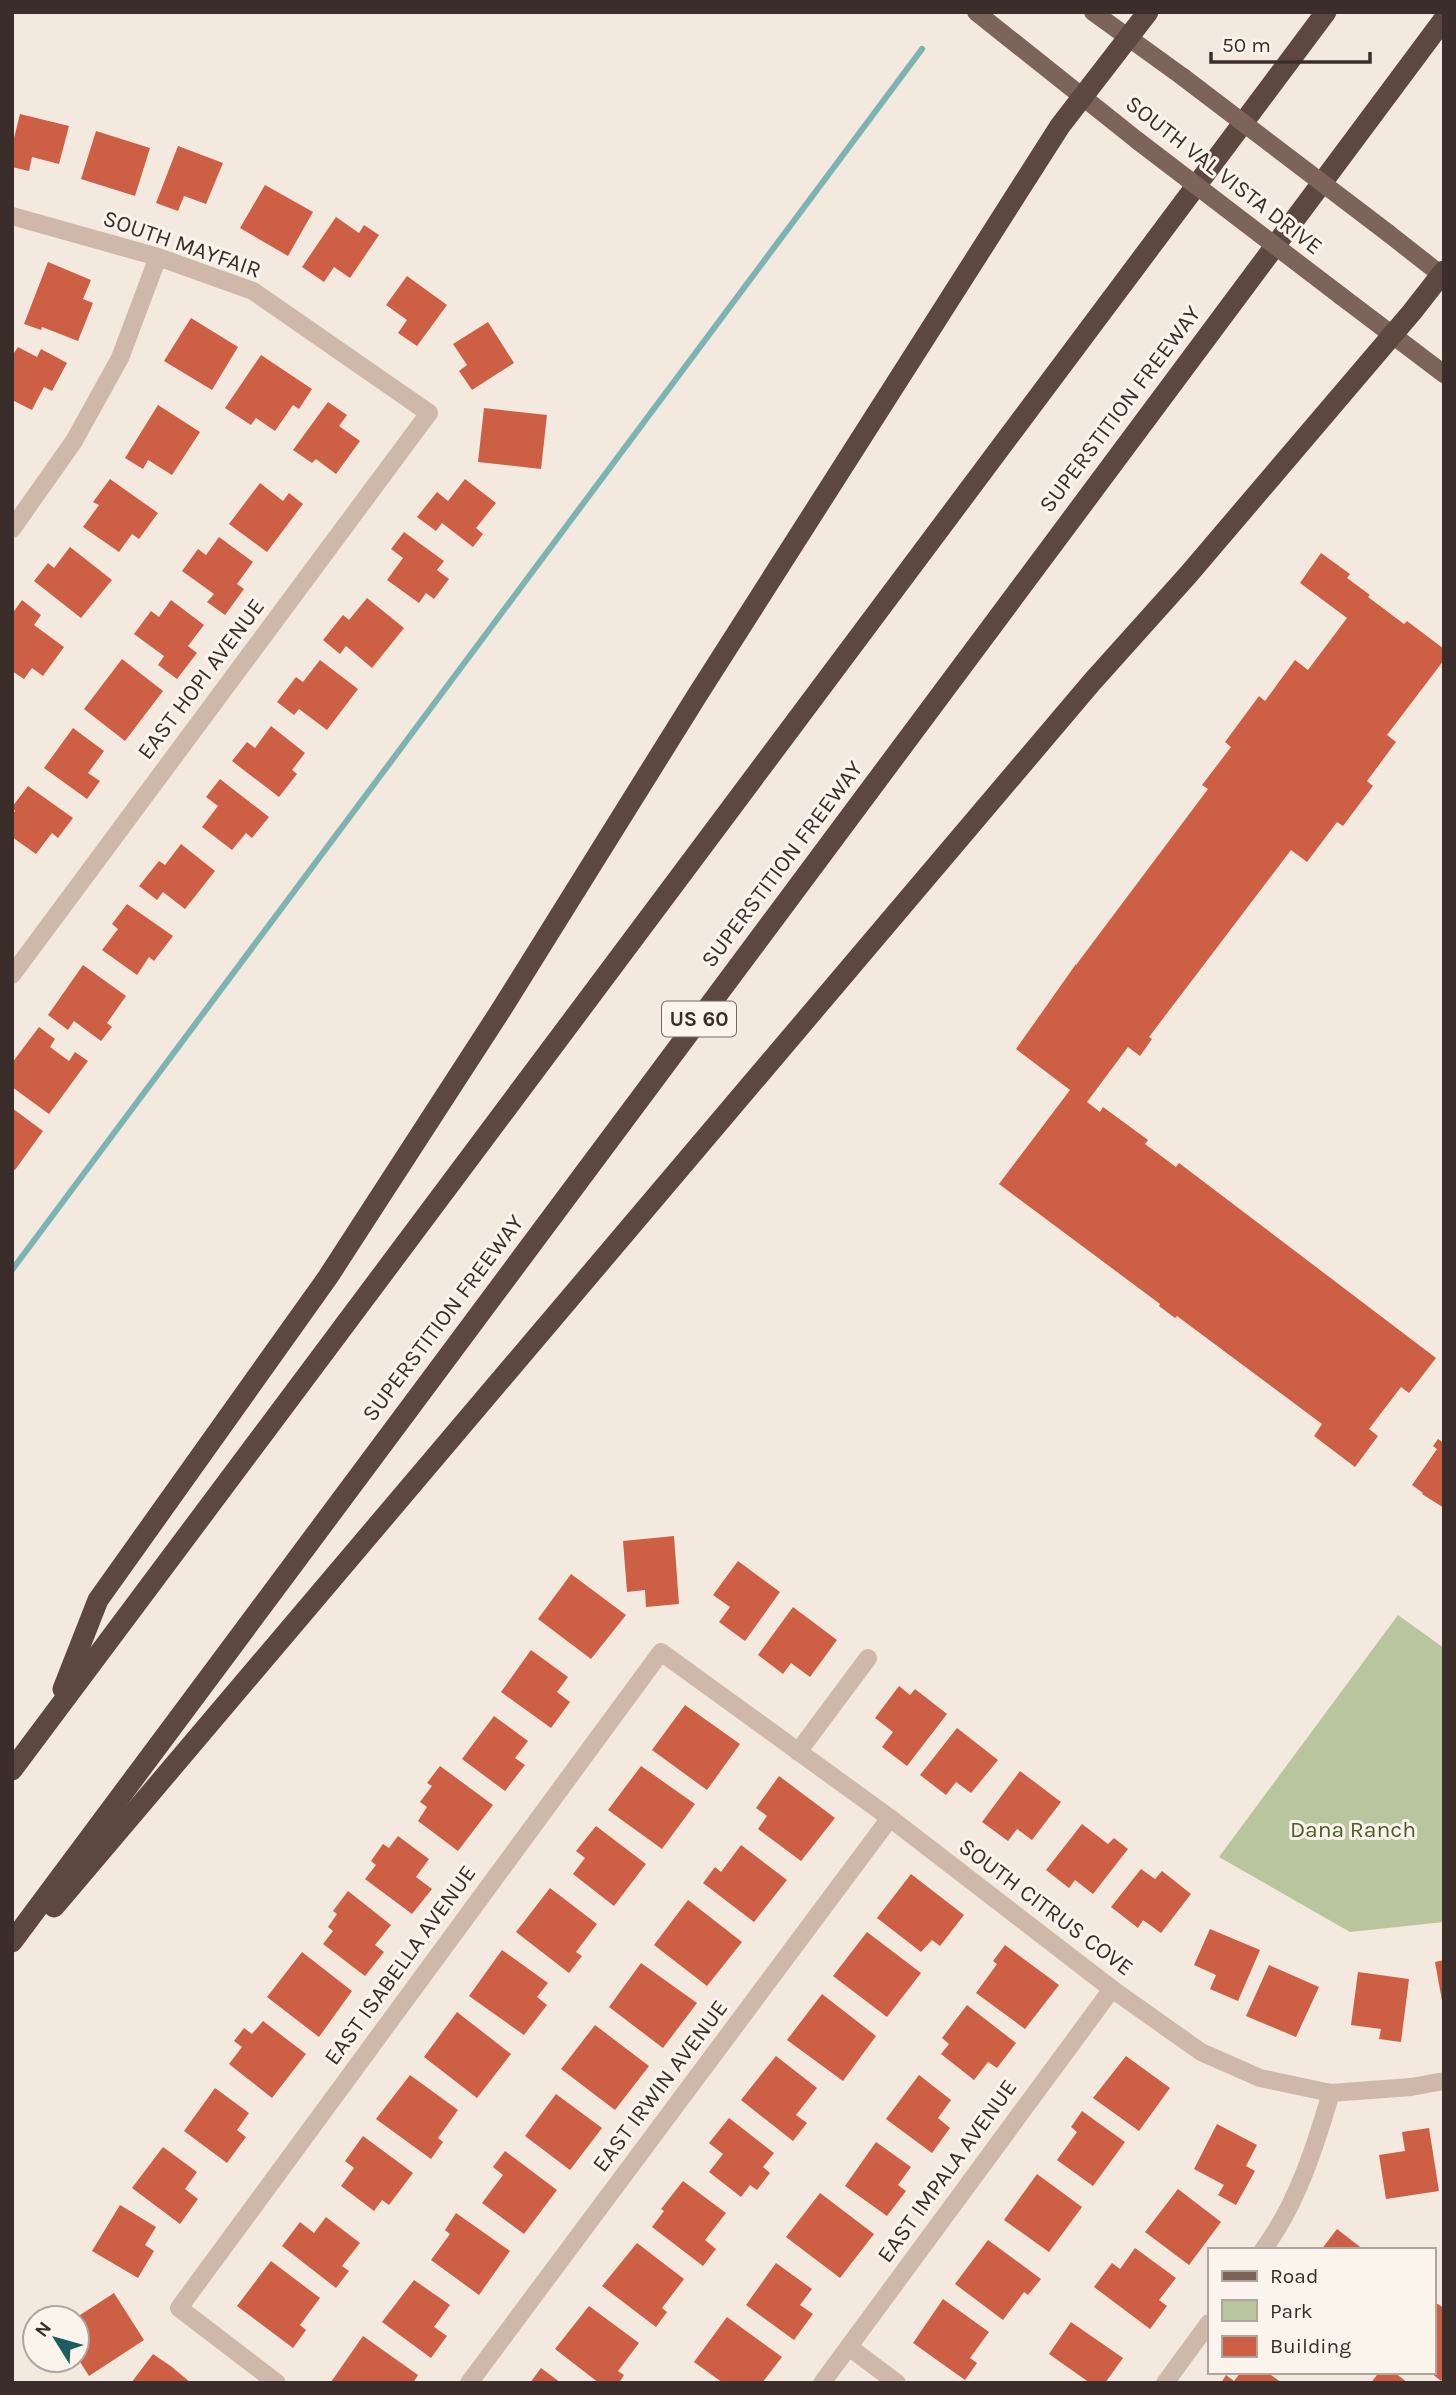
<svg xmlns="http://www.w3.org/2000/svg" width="1456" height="2395" font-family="Karla,sans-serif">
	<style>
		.green { fill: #b9c59d }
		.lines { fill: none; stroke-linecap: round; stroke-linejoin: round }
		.stream { stroke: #7cb4b3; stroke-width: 6 }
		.building { fill: #cd5f44 }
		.minor { stroke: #ceb8a9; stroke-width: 18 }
		.major { stroke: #7d645a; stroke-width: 18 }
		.highway { stroke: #5c4840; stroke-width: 21 }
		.major-bridge { stroke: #7d645a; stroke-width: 18 }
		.labels { text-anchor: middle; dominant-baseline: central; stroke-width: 6; stroke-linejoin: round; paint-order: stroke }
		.shield { fill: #fbf4ec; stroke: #756964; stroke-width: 2 }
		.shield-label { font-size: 21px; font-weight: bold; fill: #3b2e2a }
		.street-label { font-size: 23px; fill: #3b2e2a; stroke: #fbf4ec }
		.park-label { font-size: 23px; fill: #4b5b2b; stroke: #fbf4ec }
	</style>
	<rect width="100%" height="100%" fill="#f4e9df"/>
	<polygon class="green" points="1398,1615 1444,1648 1444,1922 1350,1932 1219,1857"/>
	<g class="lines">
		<polyline class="stream" points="12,1270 922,49"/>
	</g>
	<g class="building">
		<polygon points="20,114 69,126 59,164 32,157 29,171 12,167 12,146"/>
		<polygon points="96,131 150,148 135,196 81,179"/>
		<polygon points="178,146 223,163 206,204 184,196 178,211 156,203"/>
		<polygon points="265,185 313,212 288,256 240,228"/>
		<polygon points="336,217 359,233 364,225 379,235 350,278 334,267 324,282 302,267"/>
		<polygon points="48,262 91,280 83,299 93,303 78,341 42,327 41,330 24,324"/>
		<polygon points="407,276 447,305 417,346 398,333 407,320 386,305"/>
		<polygon points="191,318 238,347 212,390 164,361"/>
		<polygon points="488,322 514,363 472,390 459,371 467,365 453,344"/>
		<polygon points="18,347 37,357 41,349 67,363 52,391 44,387 32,410 12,400 12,356"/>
		<polygon points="261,355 312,389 299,409 293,405 275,431 256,418 251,425 225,408"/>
		<polygon points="328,402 347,415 339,426 360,441 336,474 316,459 312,463 293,450"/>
		<polygon points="158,405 200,432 172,475 148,460 143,469 125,458"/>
		<polygon points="484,408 547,415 541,469 478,462"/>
		<polygon points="110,479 158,513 139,539 132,534 119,552 83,527 99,505 93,502"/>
		<polygon points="465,479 496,503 476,528 483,534 473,547 442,523 436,531 417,517 437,492 448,501"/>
		<polygon points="260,483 283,501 289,493 303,504 267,552 229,524"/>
		<polygon points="404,532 444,561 437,570 449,579 434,599 426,593 419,603 387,580 403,558 391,549"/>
		<polygon points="219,537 253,562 237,584 244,589 225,615 207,602 214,594 182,571 198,549 206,555"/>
		<polygon points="70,547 112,580 81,618 34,581 48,563 54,568"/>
		<polygon points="1321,553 1350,574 1347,578 1370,595 1368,597 1404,624 1407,621 1444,649 1444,660 1387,735 1396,742 1367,781 1373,786 1343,826 1337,822 1307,862 1291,850 1149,1037 1152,1039 1140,1056 1128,1047 1087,1102 1100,1112 1103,1107 1148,1140 1145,1144 1176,1167 1179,1163 1436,1358 1409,1393 1401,1387 1369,1429 1378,1436 1355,1467 1314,1436 1322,1424 1177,1316 1175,1318 1159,1306 1160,1304 999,1184 1070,1090 1016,1049 1076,964 1076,965 1208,789 1202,785 1231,747 1225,742 1259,696 1265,701 1295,660 1308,670 1347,618 1300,583"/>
		<polygon points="367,598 404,628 372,668 346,646 340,654 323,640 343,615 349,620"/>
		<polygon points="22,600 41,615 34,625 64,647 43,676 32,668 24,679 12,671 12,614"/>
		<polygon points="171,600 204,625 188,646 197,653 177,679 158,665 164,656 134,634 151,611 159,617"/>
		<polygon points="122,659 163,691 125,741 84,709"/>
		<polygon points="320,660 358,689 327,730 299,709 294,715 277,702 296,677 303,682"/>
		<polygon points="271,726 305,753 292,770 297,774 279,797 232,761 247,742 255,748"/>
		<polygon points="73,728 104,751 88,773 100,781 87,799 44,768"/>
		<polygon points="220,779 269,817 252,838 246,833 232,850 202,827 218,806 206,797"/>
		<polygon points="28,786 73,818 58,838 52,833 36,854 12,837 12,815 15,811 12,807"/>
		<polygon points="181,844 215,871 185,909 163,892 157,900 139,886 159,861 165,865"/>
		<polygon points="127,904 173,936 154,961 149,957 137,975 102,950 118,929 112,924"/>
		<polygon points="83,965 126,996 107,1023 112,1027 101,1041 74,1021 68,1030 48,1015"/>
		<polygon points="39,1027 55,1039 50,1047 69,1061 75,1052 88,1061 49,1114 12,1087 12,1063"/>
		<polygon points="12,1108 43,1131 15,1170 12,1168"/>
		<polygon points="1438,1439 1444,1443 1444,1508 1422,1494 1423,1493 1412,1485 1437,1449 1433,1446"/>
		<polygon points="674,1536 679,1604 646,1607 645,1590 627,1592 623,1541"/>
		<polygon points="738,1561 780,1592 745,1641 719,1622 730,1607 713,1595"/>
		<polygon points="571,1574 626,1615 591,1659 538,1619"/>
		<polygon points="793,1607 837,1640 810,1677 791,1663 783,1674 758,1655"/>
		<polygon points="531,1650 568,1677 557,1692 570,1702 551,1728 501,1692"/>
		<polygon points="899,1686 910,1695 915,1689 947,1714 907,1766 882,1747 893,1732 875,1718"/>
		<polygon points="685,1705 740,1744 707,1790 652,1750"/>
		<polygon points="494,1716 528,1741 515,1758 525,1765 505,1791 462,1759"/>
		<polygon points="957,1728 998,1760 971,1793 956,1782 946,1795 920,1775"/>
		<polygon points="440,1766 493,1805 458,1851 418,1821 427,1807 420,1802 432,1786 427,1783"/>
		<polygon points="641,1766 695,1804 662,1849 608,1810"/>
		<polygon points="1020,1771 1061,1802 1032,1840 1017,1829 1008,1841 982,1822"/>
		<polygon points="779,1776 835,1818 801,1861 758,1829 767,1816 756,1808"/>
		<polygon points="1082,1824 1108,1844 1114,1838 1128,1849 1093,1894 1075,1880 1069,1888 1046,1870"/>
		<polygon points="596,1826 646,1864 614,1906 573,1874 585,1858 576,1851"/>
		<polygon points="398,1836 429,1859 416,1877 432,1889 412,1914 365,1879 376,1865 371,1861 383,1844 389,1848"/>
		<polygon points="741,1845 787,1880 754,1922 703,1883 715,1867 721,1872"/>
		<polygon points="1141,1869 1155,1879 1162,1871 1191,1894 1161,1933 1143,1920 1138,1928 1111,1907"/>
		<polygon points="911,1874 964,1915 940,1946 932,1940 921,1952 877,1918"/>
		<polygon points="550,1888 597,1924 576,1952 582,1956 569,1973 516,1932"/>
		<polygon points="348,1891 391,1925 375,1945 384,1952 365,1976 323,1944 333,1931 328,1927 337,1914 333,1911"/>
		<polygon points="688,1900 742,1942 707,1986 654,1945"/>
		<polygon points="1210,1929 1260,1950 1238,2001 1210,1989 1216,1975 1194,1965"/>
		<polygon points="867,1932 921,1973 887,2017 833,1976"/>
		<polygon points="1005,1945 1059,1985 1025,2029 976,1993 997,1964 993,1961"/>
		<polygon points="502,1950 548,1983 537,1997 547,2005 524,2035 469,1996"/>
		<polygon points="302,1952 352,1991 319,2037 267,1997"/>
		<polygon points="1444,1960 1444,2001 1442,2001 1435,1962"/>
		<polygon points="641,1963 697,2003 663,2048 609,2007"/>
		<polygon points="1269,1965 1319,1987 1296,2037 1246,2016"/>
		<polygon points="1358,1972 1409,1979 1401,2042 1379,2039 1381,2029 1351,2025"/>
		<polygon points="822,1994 876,2036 843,2081 787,2040"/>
		<polygon points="967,2005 1016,2043 997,2068 988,2062 974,2080 941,2054 949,2044 942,2038"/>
		<polygon points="457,2012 511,2054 477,2098 424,2057"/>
		<polygon points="263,2021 306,2054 272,2098 229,2064 242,2047 234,2041 244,2028 252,2034"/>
		<polygon points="595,2025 649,2066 615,2110 561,2069"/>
		<polygon points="776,2056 817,2088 796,2115 807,2123 793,2141 741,2100"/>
		<polygon points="1126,2056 1170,2088 1139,2131 1093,2098"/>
		<polygon points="410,2075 458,2110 438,2138 443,2142 431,2159 376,2119"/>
		<polygon points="919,2075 951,2100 938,2118 950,2128 932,2153 886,2119"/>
		<polygon points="215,2088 249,2113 237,2130 246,2137 227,2163 184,2131"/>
		<polygon points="556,2094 602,2128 570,2170 525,2136"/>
		<polygon points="1082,2111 1125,2142 1093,2186 1057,2160 1077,2132 1071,2127"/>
		<polygon points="729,2118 774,2153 763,2167 770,2173 757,2190 750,2185 741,2197 709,2172 723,2154 709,2143"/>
		<polygon points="1217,2124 1257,2145 1246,2166 1255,2171 1236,2205 1218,2195 1224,2185 1194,2169"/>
		<polygon points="1429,2128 1439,2191 1386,2199 1379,2155 1405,2151 1402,2132"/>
		<polygon points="363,2136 413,2173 389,2205 382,2200 374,2211 341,2186 354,2168 345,2161"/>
		<polygon points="876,2142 911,2167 898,2185 906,2191 887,2216 845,2186"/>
		<polygon points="163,2147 197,2172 185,2189 198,2199 180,2224 132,2188"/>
		<polygon points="505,2151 557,2190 524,2234 482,2203 503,2175 493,2167"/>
		<polygon points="1037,2174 1082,2207 1049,2252 1004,2220"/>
		<polygon points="683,2181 726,2213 705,2240 716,2249 703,2266 652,2227 664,2211 661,2209"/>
		<polygon points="1178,2189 1221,2222 1189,2265 1145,2232"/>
		<polygon points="820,2193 874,2234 840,2278 786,2237"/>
		<polygon points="120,2205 156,2227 145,2245 154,2251 138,2278 92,2251"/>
		<polygon points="456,2213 510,2251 479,2295 431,2260 450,2234 445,2230"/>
		<polygon points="326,2217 360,2243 342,2266 349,2271 336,2288 282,2246 300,2222 314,2233"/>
		<polygon points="1337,2229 1364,2250 1321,2250"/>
		<polygon points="988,2240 1041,2279 1028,2295 1024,2292 1003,2320 955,2284"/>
		<polygon points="637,2243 684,2279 662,2308 667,2312 656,2327 602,2286"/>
		<polygon points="1135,2248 1176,2278 1159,2300 1167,2306 1150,2329 1094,2287 1112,2263 1120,2269"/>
		<polygon points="271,2261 320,2298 300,2325 306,2330 293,2348 237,2306"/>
		<polygon points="776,2263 812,2289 800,2305 813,2314 794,2340 746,2305"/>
		<polygon points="414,2280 450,2305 434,2327 447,2336 431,2358 382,2322"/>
		<polygon points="114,2293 144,2340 89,2376 77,2357 77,2317"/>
		<polygon points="943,2299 989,2332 970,2358 977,2363 965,2380 913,2343"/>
		<polygon points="1433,2301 1444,2308 1444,2377 1441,2381 1430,2372 1433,2372"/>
		<polygon points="589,2306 639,2343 618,2371 624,2375 619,2383 599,2383 555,2349"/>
		<polygon points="727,2317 782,2357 762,2383 723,2383 694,2362"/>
		<polygon points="1071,2322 1123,2358 1105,2383 1090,2383 1049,2354"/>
		<polygon points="363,2336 418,2375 413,2383 331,2382"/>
		<polygon points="153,2354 172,2367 191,2383 131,2383"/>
		<polygon points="541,2368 561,2383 530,2383"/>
		<polygon points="1241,2372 1267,2372 1282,2383 1221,2383 1226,2375 1234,2381"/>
		<polygon points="1379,2372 1394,2372 1408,2383 1371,2383"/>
	</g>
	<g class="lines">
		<g class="minor">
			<polyline points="12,216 158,257 253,291 429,413 12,975"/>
			<polyline points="12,529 74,441 120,358 158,257"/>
			<polyline points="798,1752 868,1658"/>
			<path d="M1263 2250C1297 2204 1315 2147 1331 2093"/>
			<polyline points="849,2347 897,2383"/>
			<polyline points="277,2383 179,2308 661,1652 890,1818 1112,1989 1201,2052 1260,2078 1331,2093 1411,2087 1444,2081"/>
			<polyline points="469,2383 890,1818"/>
			<polyline points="822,2383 1112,1989"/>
			<polyline points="1165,2383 1209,2323"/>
		</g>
		<g class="major">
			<polyline points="976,12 1138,141"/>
			<polyline points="1093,12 1183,77"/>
			<polyline points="1388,233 1444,277"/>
			<polyline points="1341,296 1444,374"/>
		</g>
		<g class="highway">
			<polyline points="63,1689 98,1600 328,1277 501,1010 698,694 1060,126 1148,12"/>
			<polyline points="12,1770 1326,12"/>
			<polyline points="54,1907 1092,682 1188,575 1412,312 1444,271"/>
			<polyline points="12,1942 1444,19"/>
		</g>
		<g class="major-bridge">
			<polyline points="1183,77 1388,233"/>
			<polyline points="1138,141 1341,296"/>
		</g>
	</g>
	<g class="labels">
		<rect class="shield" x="662" y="1001.5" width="74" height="35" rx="5"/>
		<g class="shield-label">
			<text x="699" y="1019">US 60</text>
		</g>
		<g class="street-label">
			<text transform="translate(1224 175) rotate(38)">SOUTH VAL VISTA DRIVE</text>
			<text transform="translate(182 244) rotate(19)">SOUTH MAYFAIR</text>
			<text transform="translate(1120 409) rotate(-53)">SUPERSTITION FREEWAY</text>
			<text transform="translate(201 679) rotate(-53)">EAST HOPI AVENUE</text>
			<text transform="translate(782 864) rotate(-53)">SUPERSTITION FREEWAY</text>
			<text transform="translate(443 1318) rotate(-53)">SUPERSTITION FREEWAY</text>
			<text transform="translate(1046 1907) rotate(37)">SOUTH CITRUS COVE</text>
			<text transform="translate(400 1965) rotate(-54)">EAST ISABELLA AVENUE</text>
			<text transform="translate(660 2086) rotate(-53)">EAST IRWIN AVENUE</text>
			<text transform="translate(947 2171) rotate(-54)">EAST IMPALA AVENUE</text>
		</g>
		<g class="park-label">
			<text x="1353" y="1829">Dana Ranch</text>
		</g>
	</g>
	<rect width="1456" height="2395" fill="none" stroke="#3b2e2a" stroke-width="28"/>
	<rect x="1208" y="2248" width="228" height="126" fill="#fbf4ec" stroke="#aea59e" stroke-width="2"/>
	<rect x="1222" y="2271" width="35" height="10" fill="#7d645a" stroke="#aea59e" stroke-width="2"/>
	<text x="1270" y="2283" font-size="21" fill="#3b2e2a">Road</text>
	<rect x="1222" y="2300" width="35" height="21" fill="#b9c59d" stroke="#aea59e" stroke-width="2"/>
	<text x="1270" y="2318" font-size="21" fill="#3b2e2a">Park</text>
	<rect x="1222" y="2336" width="35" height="21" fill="#cd5f44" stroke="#aea59e" stroke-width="2"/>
	<text x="1270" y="2353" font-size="21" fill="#3b2e2a">Building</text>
	<g transform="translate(56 2339) rotate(307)"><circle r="33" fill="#fbf4ec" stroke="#aea59e" stroke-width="2"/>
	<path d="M0-5L12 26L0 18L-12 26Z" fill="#1c5e5f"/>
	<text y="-10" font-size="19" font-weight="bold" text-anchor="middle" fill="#3b2e2a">N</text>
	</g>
	<path d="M1211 52v10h159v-10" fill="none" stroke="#3b2e2a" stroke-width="3.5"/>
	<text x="1222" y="52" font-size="21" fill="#3b2e2a" stroke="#fbf4ec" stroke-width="5" paint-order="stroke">50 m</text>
</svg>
